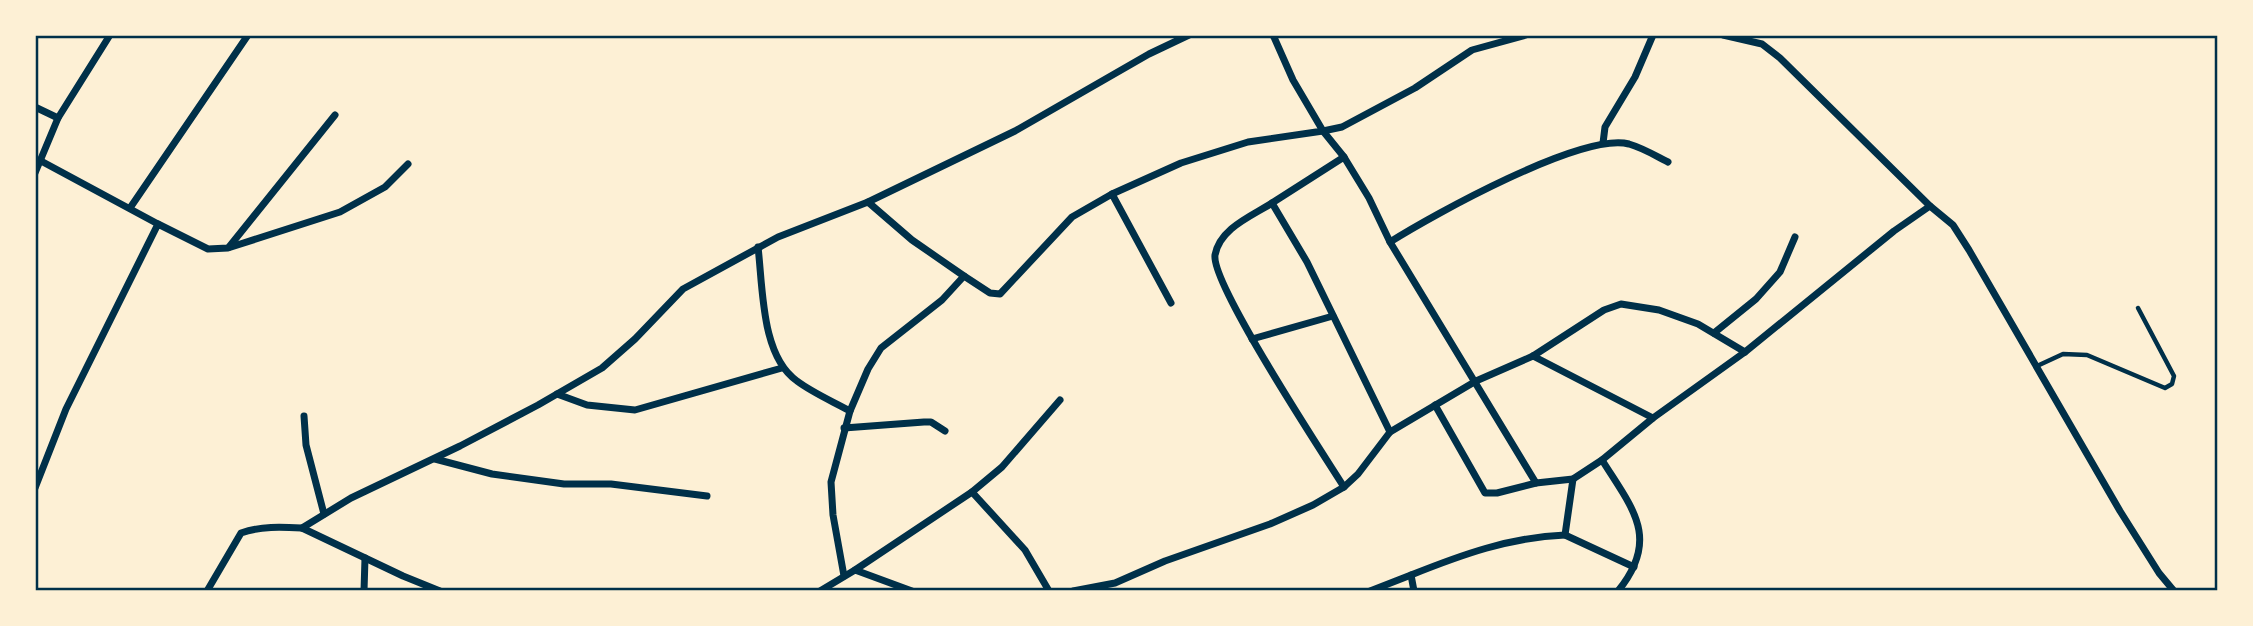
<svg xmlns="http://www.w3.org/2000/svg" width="2253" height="626" font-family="'Source Sans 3',sans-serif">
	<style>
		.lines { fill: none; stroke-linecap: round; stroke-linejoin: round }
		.service { stroke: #003049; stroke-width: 4.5 }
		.minor { stroke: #003049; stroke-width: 7 }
		.neatline { fill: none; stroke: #003049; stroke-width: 2.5 }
	</style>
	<rect width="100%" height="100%" fill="#fdf0d5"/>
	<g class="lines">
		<polyline class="service" points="2037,366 2063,354 2087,355 2165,388 2172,384 2174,376 2138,308"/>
		<g class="minor">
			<polyline points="1723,35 1762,44 1780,58 1930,206"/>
			<polyline points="35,107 58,118"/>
			<polyline points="1603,143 1605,127 1635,77 1653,35"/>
			<polyline points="1344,157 1323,131 1342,127 1415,88 1472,50 1526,35"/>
			<polyline points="41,161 158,224"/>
			<polyline points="35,173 58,118 110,35"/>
			<polyline points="1112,194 1181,163 1248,142 1323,131 1293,80 1273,35"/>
			<polyline points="868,202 1015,131 1149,54 1189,35"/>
			<path d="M1272 203C1252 216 1220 228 1215 255 1211 284 1322 452 1344 487"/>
			<polyline points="130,208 248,35"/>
			<polyline points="1390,242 1536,483 1573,479 1602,460 1653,418 1745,352 1894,231 1930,206 1953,225 1969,250 2120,511 2159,573 2174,591"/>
			<polyline points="229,247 335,115"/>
			<path d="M758 247C763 288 761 356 797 381 813 393 832 401 850 411"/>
			<polyline points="1714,333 1756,299 1780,272 1795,237"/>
			<polyline points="1252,339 1333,316"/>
			<polyline points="1533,356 1653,418"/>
			<polyline points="557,394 587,405 635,410 782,368"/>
			<polyline points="1435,405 1485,493 1497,493 1536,483"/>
			<polyline points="304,416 306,445 324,514"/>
			<polyline points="844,428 924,422 931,422 945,431"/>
			<path d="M1390 432 1307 262 1272 203 1344 157 1369 198 1390 242C1433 215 1582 132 1629 144 1643 148 1656 156 1668 162"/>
			<polyline points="435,459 492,474 564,484 611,484 707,496"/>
			<path d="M1602 460C1632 508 1661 538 1618 591"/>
			<polyline points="35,488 66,409 158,224 208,249 228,248 340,212 385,187 408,164"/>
			<polyline points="972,492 1002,467 1060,400"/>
			<polyline points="302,528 351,498 460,446 538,405 602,368 635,339 683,289 778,237 868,202 912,240 964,276"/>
			<polyline points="1565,535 1634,567"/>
			<polyline points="855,570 972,492 1025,550 1049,591"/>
			<polyline points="844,576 833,515 831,482 850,411 868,369 881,348 942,300 964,276 990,293 1000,294 1072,217 1112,194 1171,303"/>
			<path d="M207 591 241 533C261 526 281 527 302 528L403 576 440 591"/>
			<polyline points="364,591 365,558"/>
			<polyline points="820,591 855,570 912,591"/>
			<polyline points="1073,591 1115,583 1165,561 1270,524 1313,505 1344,487 1358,474 1390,432 1476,381 1533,356 1604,310 1621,304 1659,310 1698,324 1745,352"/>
			<polyline points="1370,591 1411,575"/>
			<path d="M1414 591 1411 575C1461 555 1510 537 1565 535L1573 479"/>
		</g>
	</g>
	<rect width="2253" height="626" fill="none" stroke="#fdf0d5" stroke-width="74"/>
	<rect x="37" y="37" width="2179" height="552" class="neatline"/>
</svg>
